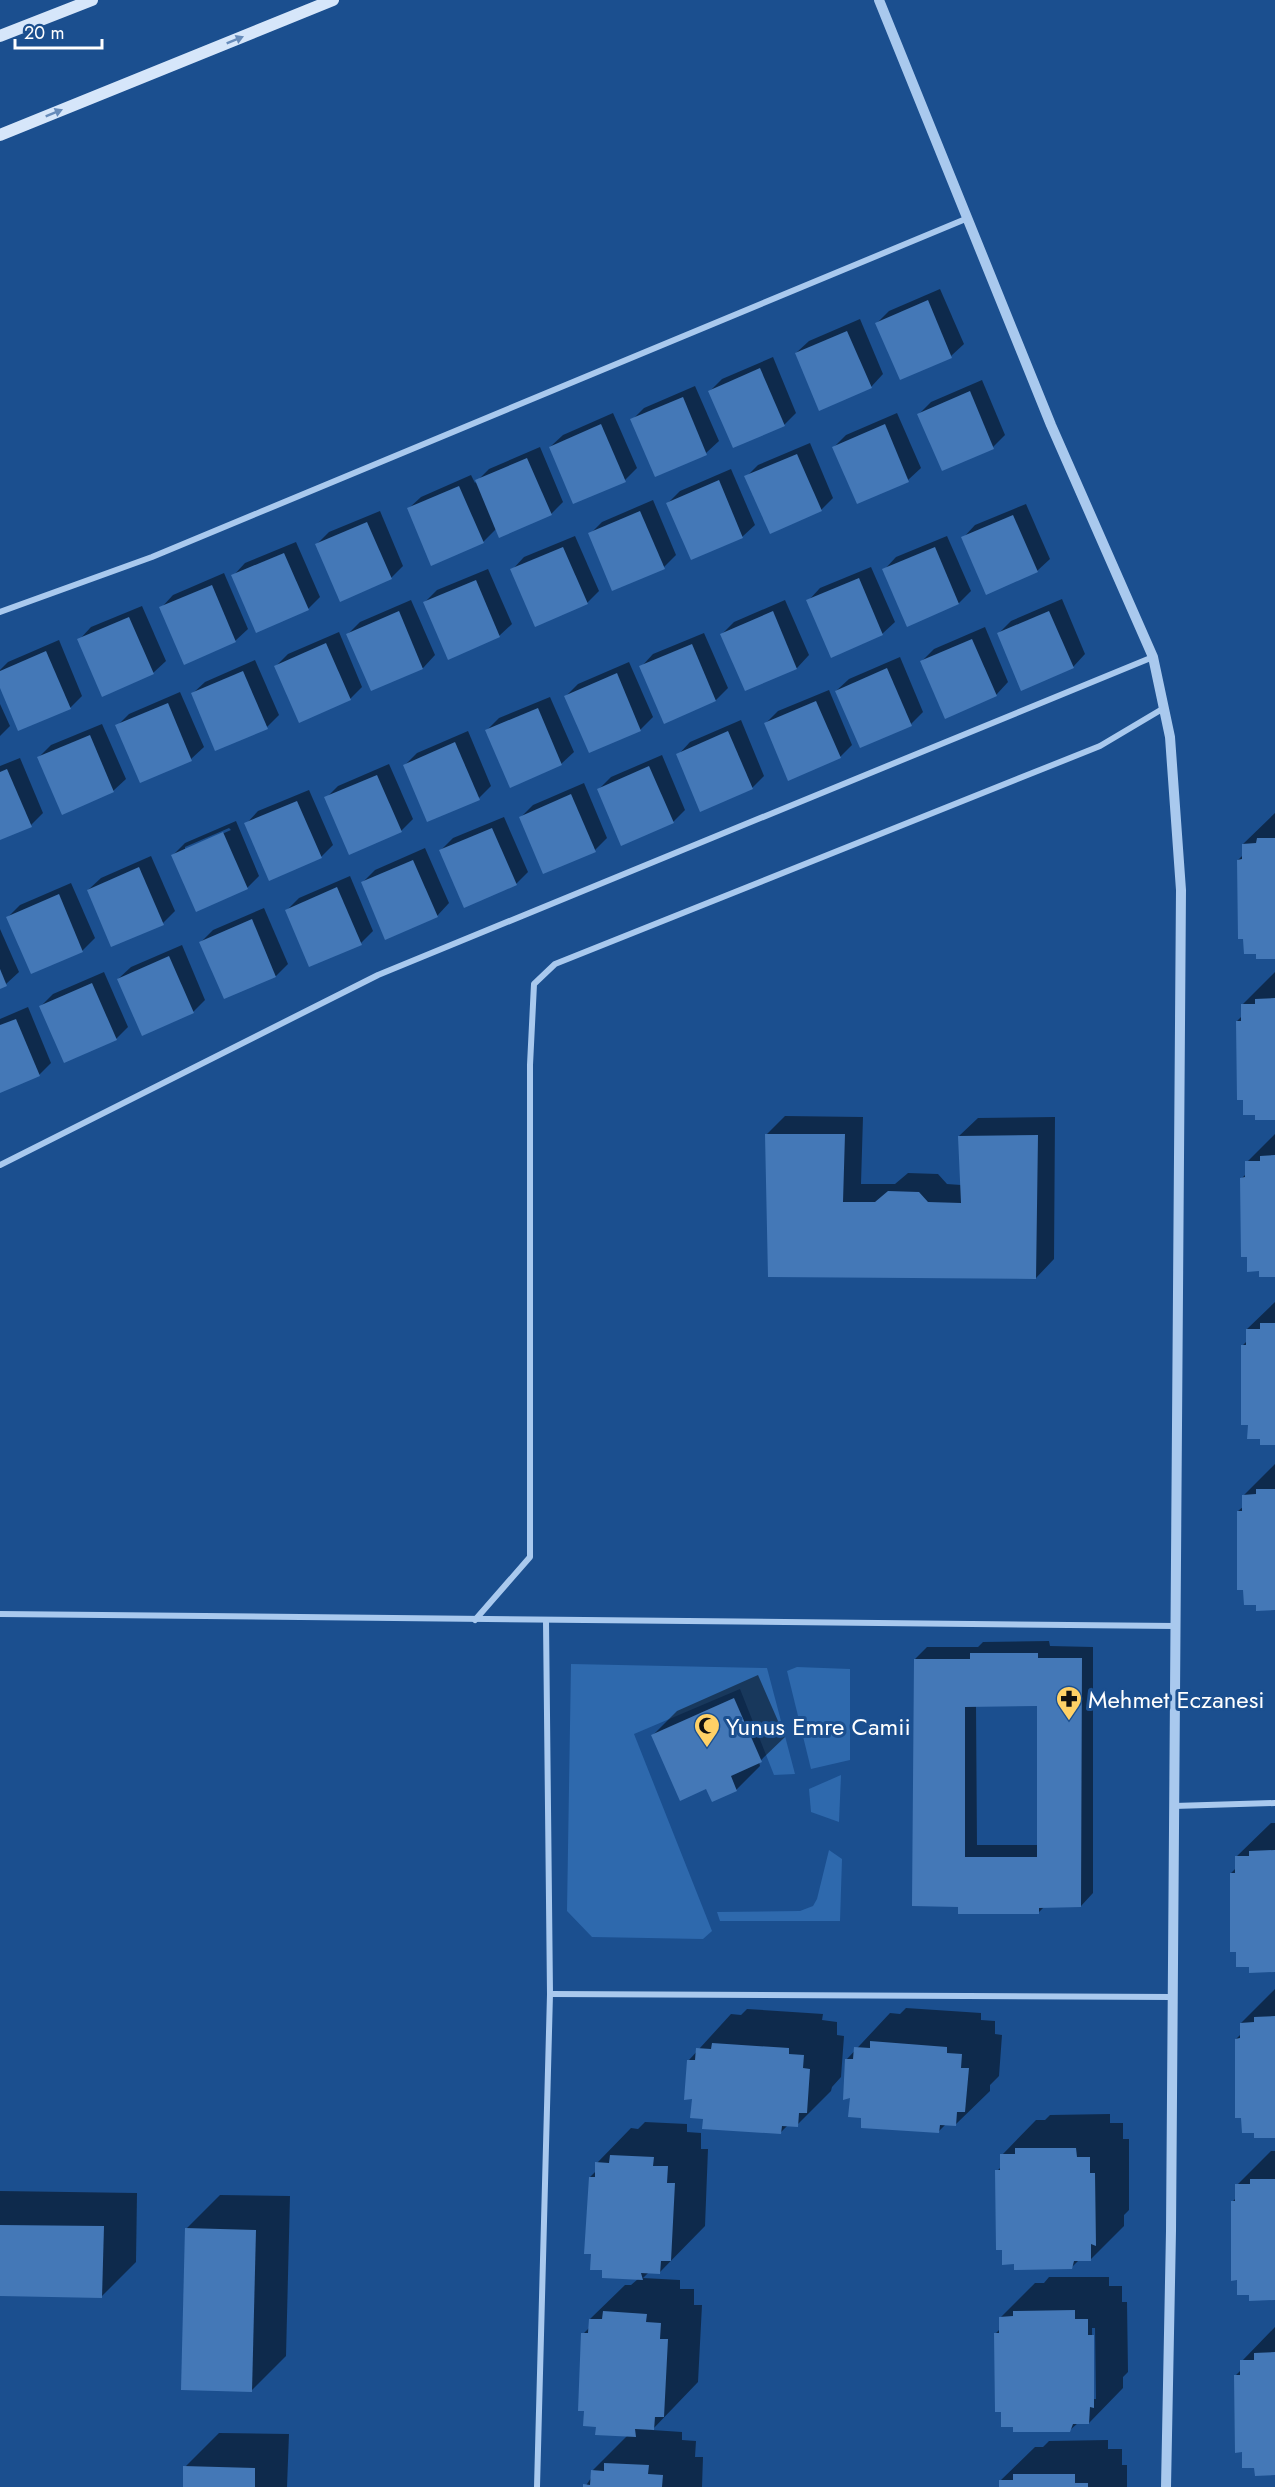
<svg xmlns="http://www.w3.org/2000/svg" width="1275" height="2487" font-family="Jost,sans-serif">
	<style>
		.green { fill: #2e69ad }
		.shadow { fill: #0007; fill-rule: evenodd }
		.building { fill: #4478b7; fill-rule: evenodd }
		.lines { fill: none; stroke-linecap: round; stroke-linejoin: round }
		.minor { stroke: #a9c9ee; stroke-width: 6 }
		.tertiary { stroke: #a9c9ee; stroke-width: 10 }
		.secondary { stroke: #d6e6fa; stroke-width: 12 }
		.oneway { fill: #668bba }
		.labels { text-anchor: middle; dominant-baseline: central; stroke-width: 6; stroke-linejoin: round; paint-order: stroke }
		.poi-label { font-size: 24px; fill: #fff; stroke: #1b4f8f; text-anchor: start }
	</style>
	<rect width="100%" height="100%" fill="#1b4f8f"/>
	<g class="green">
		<polygon points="571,1664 767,1668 795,1774 774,1775 740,1689 634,1734 712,1931 703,1939 592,1937 567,1911"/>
		<polygon points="797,1667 850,1669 850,1760 811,1769 787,1671"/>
		<polygon points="841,1775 839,1822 811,1812 809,1789"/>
		<polygon points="829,1850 842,1859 840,1921 720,1921 717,1912 800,1911 813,1906 817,1899"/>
	</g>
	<g class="shadow">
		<polygon points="940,289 964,344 951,356 901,378 877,323 889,311"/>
		<polygon points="860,319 883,374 871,387 796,353 809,341"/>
		<polygon points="773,357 796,413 784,425 710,391 722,379"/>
		<polygon points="982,380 1005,435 993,447 919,414 931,402"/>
		<polygon points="695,386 719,441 706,453 655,475 632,420 644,408"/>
		<polygon points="613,413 637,468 625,480 550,447 563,435"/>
		<polygon points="897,413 921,468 908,480 834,447 846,435"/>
		<polygon points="810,443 833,498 821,510 746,477 758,465"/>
		<polygon points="540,447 563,502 551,514 497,528 483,542 408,509 421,497 471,475 475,483 489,469"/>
		<polygon points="731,469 755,525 742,537 668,503 680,491"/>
		<polygon points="653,500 676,555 664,567 590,534 602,522"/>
		<polygon points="1026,504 1050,559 1037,571 963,538 975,525"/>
		<polygon points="380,511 403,566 391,578 317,544 329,532"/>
		<polygon points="575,536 599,591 587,603 512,570 524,557"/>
		<polygon points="947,536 971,591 959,603 908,625 884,570 896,557"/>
		<polygon points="296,542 320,597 308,609 233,576 245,563"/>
		<polygon points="871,567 895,622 882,634 808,601 820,588"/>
		<polygon points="488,569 512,624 499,636 425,602 437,590"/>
		<polygon points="224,573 248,629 235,641 161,608 173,595"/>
		<polygon points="1062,599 1085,654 1073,667 999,633 1011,621"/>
		<polygon points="411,600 435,655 423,668 372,689 348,634 360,622"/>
		<polygon points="785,600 809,655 797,668 746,689 722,634 734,622"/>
		<polygon points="142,606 166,661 153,673 79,640 91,627"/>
		<polygon points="985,627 1008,682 996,695 922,661 934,649"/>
		<polygon points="339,632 362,687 350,699 276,666 288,654"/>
		<polygon points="704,633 728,688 716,700 665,722 641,667 653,654"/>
		<polygon points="59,640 82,696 70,708 0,684 0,670 8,662"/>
		<polygon points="900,657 923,712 911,724 836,691 849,679"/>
		<polygon points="255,660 279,715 267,727 192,694 205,682"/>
		<polygon points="629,662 653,717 640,730 590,751 566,696 578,684"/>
		<polygon points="829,690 852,745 840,757 766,723 778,711"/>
		<polygon points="180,692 204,747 191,759 141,781 117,726 129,714"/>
		<polygon points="550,697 574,752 561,764 487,730 499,718"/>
		<polygon points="0,704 10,726 0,736"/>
		<polygon points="741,720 764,776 752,788 678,755 690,742"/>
		<polygon points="102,724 126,779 113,791 39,757 51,745"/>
		<polygon points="468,731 491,786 479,798 405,765 417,753"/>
		<polygon points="662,755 685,810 673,822 599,789 611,777"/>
		<polygon points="20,758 43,813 31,825 0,839 0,766"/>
		<polygon points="389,764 413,819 401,831 326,798 338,786"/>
		<polygon points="584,783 607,838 595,850 544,872 521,817 533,805"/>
		<polygon points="309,790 333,845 321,857 246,824 258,811"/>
		<polygon points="1275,813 1275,958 1238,860 1243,855 1243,844"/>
		<polygon points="504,817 528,872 516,884 441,850 453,838"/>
		<path d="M236 821 259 876 247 888 173 855 185 843ZM229 828 231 830 185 850V847Z"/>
		<polygon points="425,848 449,903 437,916 362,883 375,870"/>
		<polygon points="151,856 175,911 163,923 88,890 101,878"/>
		<polygon points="350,876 373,931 361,943 287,910 299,898"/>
		<polygon points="71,883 95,938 82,951 8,917 20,905"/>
		<polygon points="264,908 288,964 276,976 225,997 201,942 213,930"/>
		<polygon points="0,929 19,972 6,984 0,987"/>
		<polygon points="182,945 205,1000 193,1012 118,979 131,967"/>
		<polygon points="104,972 128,1027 116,1039 41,1006 53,994"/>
		<polygon points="1275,972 1275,1119 1237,1021 1242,1016 1242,1005"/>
		<polygon points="28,1007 51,1063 39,1075 0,1092 0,1019"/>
		<polygon points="785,1116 863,1117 861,1184 895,1184 908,1173 938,1174 947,1184 961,1185 959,1136 978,1118 1055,1117 1054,1259 1036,1278 770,1275 767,1134"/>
		<polygon points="1275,1134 1275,1275 1242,1178 1247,1173 1247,1162"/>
		<polygon points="1275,1302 1275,1443 1242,1346 1248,1340 1247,1329"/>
		<polygon points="1275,1464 1275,1609 1238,1511 1244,1506 1244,1495"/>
		<path d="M1049 1641 1050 1646 1093 1647V1893L1081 1906H1045L1038 1913H960L915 1659 927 1647H978L983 1642ZM976 1705H1039V1845H977Z"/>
		<polygon points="758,1675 785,1737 759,1762 760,1766 736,1790 707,1787 653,1735 677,1711"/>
		<polygon points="1271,1823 1275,1823 1275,1971 1231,1873 1236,1868 1236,1857"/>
		<polygon points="1275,1989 1275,2137 1236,2039 1241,2034 1241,2023"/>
		<polygon points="906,2008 981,2013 981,2020 995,2021 995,2034 1002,2035 999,2076 990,2085 990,2091 955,2125 946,2124 939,2131 863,2117 851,2096 847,2059 890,2013 900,2014"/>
		<polygon points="747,2009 823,2014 822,2020 837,2022 837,2035 844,2036 841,2077 832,2087 831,2091 797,2125 788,2125 781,2132 705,2118 693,2097 689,2060 731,2014 741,2015"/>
		<polygon points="1110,2114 1110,2123 1123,2123 1123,2139 1129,2139 1129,2210 1124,2215 1124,2226 1090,2260 1079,2260 1071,2268 997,2171 1002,2166 1002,2155 1036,2120 1045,2120 1050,2115"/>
		<polygon points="645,2122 687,2124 687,2132 701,2133 701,2149 708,2149 705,2226 660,2272 649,2272 643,2278 680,2280 680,2289 694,2289 694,2305 702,2305 698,2382 652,2430 682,2432 682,2440 696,2441 695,2457 703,2457 702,2487 585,2487 591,2478 592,2471 628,2435 597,2425 583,2334 590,2327 590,2319 625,2285 631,2285 638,2279 590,2177 596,2171 597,2163 631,2128 638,2129"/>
		<polygon points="1271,2151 1275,2151 1275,2299 1232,2202 1237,2197 1237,2185"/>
		<polygon points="0,2191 137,2193 136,2262 102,2296 0,2295"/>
		<polygon points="220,2195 290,2196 286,2356 252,2390 186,2229"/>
		<path d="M1049 2277H1109V2286H1122V2302H1127L1128 2372 1123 2377V2388L1089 2423H1078L1070 2430 995 2334 1001 2328V2317L1035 2283H1044ZM1092 2328H1095L1096 2399H1093Z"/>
		<polygon points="1275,2327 1275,2474 1235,2376 1242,2369 1242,2361"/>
		<polygon points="219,2433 289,2434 287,2487 184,2487 185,2467"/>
		<polygon points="1108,2440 1108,2449 1122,2449 1122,2465 1127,2465 1127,2487 1000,2487 1000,2481 1035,2447 1043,2447 1049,2441"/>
	</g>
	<g class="building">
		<polygon points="928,300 952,358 900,380 875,323"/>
		<polygon points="847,331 872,388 819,411 795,353"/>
		<polygon points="760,368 785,426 733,448 708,391"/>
		<polygon points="970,391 994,449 942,471 917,414"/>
		<polygon points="683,397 707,455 655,477 630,419"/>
		<polygon points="601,424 626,482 573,504 549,447"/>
		<polygon points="885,424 909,482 857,504 832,447"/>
		<polygon points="797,454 822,511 770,534 744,476"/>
		<polygon points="527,458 552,515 499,538 475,480"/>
		<polygon points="719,480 743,538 691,560 666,503"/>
		<polygon points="459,486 484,543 431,566 407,508"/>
		<polygon points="640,511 665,569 612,591 588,533"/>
		<polygon points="1013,515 1038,572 986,595 961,537"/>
		<polygon points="367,522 392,579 340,602 315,544"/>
		<polygon points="563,547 588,604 535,627 510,569"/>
		<polygon points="935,547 959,604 907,627 882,569"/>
		<polygon points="284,553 309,610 256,633 231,575"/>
		<polygon points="859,578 883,635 831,658 806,600"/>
		<polygon points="476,580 500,637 448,660 423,602"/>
		<polygon points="212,585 236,642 184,665 159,607"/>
		<polygon points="399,611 423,669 371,691 346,634"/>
		<polygon points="773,611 797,669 745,691 720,634"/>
		<polygon points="1049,611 1074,668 1021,691 997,633"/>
		<polygon points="129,617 154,674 102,697 77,639"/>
		<polygon points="972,639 997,696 945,719 920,661"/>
		<polygon points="326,643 351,700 299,723 274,666"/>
		<polygon points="692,644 716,701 664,724 639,666"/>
		<polygon points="46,651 71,709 18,731 0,688 0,671"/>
		<polygon points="887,668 912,726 860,748 835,691"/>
		<polygon points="243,671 268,729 215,751 191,693"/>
		<polygon points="617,673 641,731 589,753 564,696"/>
		<polygon points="816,701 841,758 788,781 764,723"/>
		<polygon points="168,703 192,761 140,783 115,725"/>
		<polygon points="538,708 562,765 510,788 485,730"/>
		<polygon points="728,731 753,789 700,812 676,754"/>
		<polygon points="90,735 114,792 62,815 37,757"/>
		<polygon points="455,742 480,800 427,822 403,765"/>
		<polygon points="649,766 674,823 621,846 597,789"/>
		<polygon points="7,769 32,827 0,840 0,772"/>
		<polygon points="377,775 402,832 349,855 324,797"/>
		<polygon points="571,794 596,852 543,874 519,817"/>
		<polygon points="297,801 322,858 269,881 244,823"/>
		<polygon points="492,828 517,885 464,908 439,850"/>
		<polygon points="223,832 248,889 196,912 171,855"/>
		<polygon points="1257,838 1275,838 1275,959 1256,959 1256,954 1244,954 1243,939 1238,939 1237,860 1242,859 1242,844 1256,843"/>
		<polygon points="413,860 438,917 385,940 361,882"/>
		<polygon points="139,867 164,925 111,947 87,890"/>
		<polygon points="337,887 362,945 309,967 285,910"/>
		<polygon points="59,894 83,952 31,974 6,917"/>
		<polygon points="252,919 276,977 224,999 199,942"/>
		<polygon points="169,956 194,1013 142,1036 117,979"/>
		<polygon points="0,969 7,986 0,989"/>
		<polygon points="92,983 117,1040 64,1063 39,1006"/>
		<polygon points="1275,998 1275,1120 1255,1120 1255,1115 1243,1115 1243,1100 1237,1100 1236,1021 1241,1021 1241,1004 1255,1004 1255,999"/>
		<polygon points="16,1019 40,1076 0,1093 0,1025"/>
		<polygon points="765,1134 845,1134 843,1202 875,1202 888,1191 919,1192 928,1202 961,1203 958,1136 1038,1135 1036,1279 768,1277"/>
		<polygon points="1275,1155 1275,1277 1259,1277 1259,1271 1247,1272 1247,1257 1241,1257 1240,1178 1245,1177 1245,1161 1260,1161 1260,1156"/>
		<polygon points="1260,1323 1275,1323 1275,1445 1260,1445 1260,1439 1247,1439 1248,1425 1241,1425 1241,1345 1246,1345 1246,1329 1260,1329"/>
		<polygon points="1256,1489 1275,1489 1275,1610 1256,1611 1256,1605 1244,1605 1243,1590 1237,1590 1237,1511 1242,1511 1242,1495 1256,1494"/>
		<path d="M970 1653H1038V1658H1082L1081 1907 1039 1908V1914H958V1907L912 1906 914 1659H970ZM1037 1706V1857H965V1707Z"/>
		<polygon points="734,1698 762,1762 731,1776 737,1791 712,1802 706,1789 680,1801 651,1735"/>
		<polygon points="1275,1850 1275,1972 1249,1973 1249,1967 1236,1967 1236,1952 1230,1952 1230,1873 1235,1873 1235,1856 1249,1856 1249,1851"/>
		<polygon points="1275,2016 1275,2138 1254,2138 1254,2133 1242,2133 1241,2118 1235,2118 1235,2039 1240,2038 1240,2023 1254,2022 1254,2017"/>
		<polygon points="870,2041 947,2047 947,2053 962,2054 961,2068 969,2068 965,2112 957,2112 956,2126 940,2125 939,2133 861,2128 861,2118 848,2117 850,2098 843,2100 845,2059 853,2059 854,2047 870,2048"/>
		<polygon points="712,2043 789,2048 789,2054 804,2055 803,2068 810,2069 807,2113 799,2113 798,2127 782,2126 781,2134 702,2129 703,2119 690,2118 692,2099 684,2100 687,2060 695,2060 696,2048 711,2049"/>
		<polygon points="1015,2148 1076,2148 1077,2157 1090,2157 1090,2173 1095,2173 1096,2246 1091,2244 1091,2261 1074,2261 1072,2269 1014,2270 1014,2264 1002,2265 1002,2250 996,2250 995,2170 1000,2170 1000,2154 1015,2154"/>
		<polygon points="610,2155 654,2157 653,2166 668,2166 667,2183 675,2183 671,2261 661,2261 660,2274 641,2273 643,2280 602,2278 602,2270 590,2270 591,2254 584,2254 589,2177 595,2177 595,2162 609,2163"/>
		<polygon points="1250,2179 1275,2179 1275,2300 1249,2301 1249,2295 1237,2295 1237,2280 1231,2281 1231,2201 1235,2201 1235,2184 1250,2184"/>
		<polygon points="0,2225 104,2226 102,2298 0,2296"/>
		<polygon points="185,2228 256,2230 252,2392 181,2390"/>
		<polygon points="1075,2310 1075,2319 1088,2319 1088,2335 1094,2335 1094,2408 1090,2407 1089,2424 1073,2424 1070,2432 1013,2432 1013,2427 1001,2427 1001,2412 995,2412 994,2333 999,2333 999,2317 1013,2316 1013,2311"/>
		<polygon points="603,2311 647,2314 646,2322 661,2323 660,2339 668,2339 664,2417 655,2417 654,2430 635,2429 636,2437 595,2435 596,2427 583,2426 584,2411 578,2411 581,2333 588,2333 589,2319 602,2319"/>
		<polygon points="1275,2352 1275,2475 1255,2476 1254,2468 1242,2468 1242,2452 1235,2453 1234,2375 1240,2375 1240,2360 1254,2360 1254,2353"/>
		<polygon points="604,2463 649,2465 648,2474 663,2475 662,2487 583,2487 583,2484 590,2485 591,2470 604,2471"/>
		<polygon points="183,2466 255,2468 255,2487 183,2487"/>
		<polygon points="1013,2474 1075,2474 1075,2483 1088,2483 1088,2487 999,2487 999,2480 1013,2480"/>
	</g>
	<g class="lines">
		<g class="minor">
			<polyline points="0,612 152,557 968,218"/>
			<polyline points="0,1165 378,975 1153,657"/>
			<polyline points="0,1614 1175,1626"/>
			<polyline points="475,1620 530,1557 530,1065 534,984 555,964 1100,746 1164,708"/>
			<polyline points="1174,1806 1275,1803"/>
			<polyline points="550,1994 1172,1997"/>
			<polyline points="537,2487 550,1994 546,1621"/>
		</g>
		<polyline class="tertiary" points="879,0 1051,425 1153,657 1170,737 1181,890 1171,2231 1166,2487"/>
		<g class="secondary">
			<polyline points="0,36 92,0"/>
			<polyline points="0,135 333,0"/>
		</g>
	</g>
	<defs><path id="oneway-solid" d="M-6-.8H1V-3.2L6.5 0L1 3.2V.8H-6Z" transform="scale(1.5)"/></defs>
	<g class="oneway">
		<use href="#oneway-solid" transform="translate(235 40) rotate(-22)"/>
		<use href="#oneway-solid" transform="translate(54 113) rotate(-22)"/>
	</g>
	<defs>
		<symbol id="pharmacy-pin" viewBox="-11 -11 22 30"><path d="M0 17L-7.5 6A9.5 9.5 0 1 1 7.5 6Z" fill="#ffd166" stroke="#1b4f8f"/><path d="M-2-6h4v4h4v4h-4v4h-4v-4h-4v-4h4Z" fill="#111"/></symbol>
		<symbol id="mosque-pin" viewBox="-11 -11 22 30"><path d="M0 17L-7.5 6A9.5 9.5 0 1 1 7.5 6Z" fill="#ffd166" stroke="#1b4f8f"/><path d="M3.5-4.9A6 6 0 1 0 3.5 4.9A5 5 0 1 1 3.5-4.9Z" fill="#111"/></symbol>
	</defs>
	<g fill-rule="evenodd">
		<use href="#pharmacy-pin" x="1054" y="1684" width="30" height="40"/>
		<use href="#mosque-pin" x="692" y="1711" width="30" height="40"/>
	</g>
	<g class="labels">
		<g class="poi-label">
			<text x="1088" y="1699">Mehmet Eczanesi</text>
			<text x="726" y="1726">Yunus Emre Camii</text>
		</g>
	</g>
	<path d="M15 39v9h87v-9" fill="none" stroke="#ffffff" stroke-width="3"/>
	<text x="24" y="39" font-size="18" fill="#ffffff" stroke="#1b4f8f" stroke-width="4.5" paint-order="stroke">20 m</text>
</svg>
